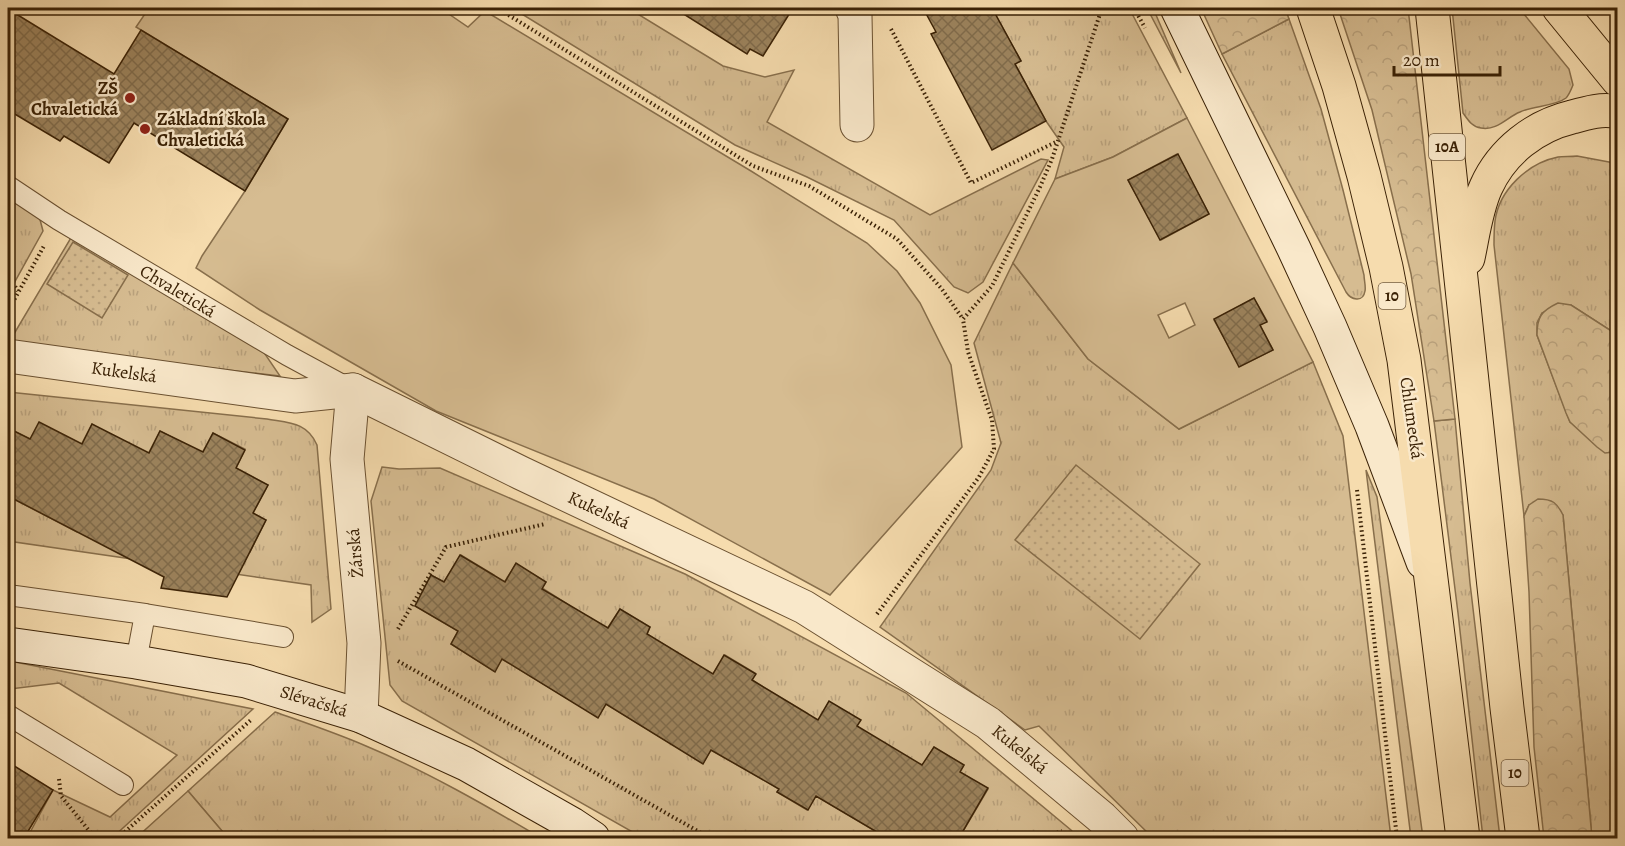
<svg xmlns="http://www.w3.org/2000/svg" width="1625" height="846" font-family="Alegreya,serif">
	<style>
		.grass { fill: url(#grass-tufts); stroke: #886f4c; stroke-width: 1.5 }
		.forest { fill: url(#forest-crowns); stroke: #886f4c; stroke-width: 1.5 }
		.park { fill: url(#park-dots); stroke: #886f4c; stroke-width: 1.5 }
		.garden { fill: #d6bc91; stroke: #886f4c; stroke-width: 1.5; fill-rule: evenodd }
		.building { fill: url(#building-cross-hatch); stroke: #3b2206; stroke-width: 1.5 }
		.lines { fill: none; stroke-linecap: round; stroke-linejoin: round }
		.lane-casing { stroke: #6a5030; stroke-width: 22 }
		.street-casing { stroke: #6a5030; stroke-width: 35 }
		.secondary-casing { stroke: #3b2206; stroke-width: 35 }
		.primary-casing { stroke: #3b2206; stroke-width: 35 }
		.path { stroke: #3b2206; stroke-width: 4; stroke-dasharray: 1.5 3; stroke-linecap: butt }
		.lane { stroke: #f9e8ca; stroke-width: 20 }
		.street { stroke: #f9e8ca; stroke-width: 33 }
		.secondary { stroke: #f9e8ca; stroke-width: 33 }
		.primary { stroke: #f6dcae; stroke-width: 33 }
		.poi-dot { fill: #8f2418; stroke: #f9e8ca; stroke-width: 2 }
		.labels { text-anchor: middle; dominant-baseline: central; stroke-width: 5; stroke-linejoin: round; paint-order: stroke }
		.shield { fill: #f9e8ca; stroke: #745d41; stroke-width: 1.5 }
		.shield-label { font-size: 16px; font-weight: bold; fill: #3b2206 }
		.poi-label { font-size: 18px; font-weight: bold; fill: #3b2206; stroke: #f9e8ca; text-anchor: end }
		.street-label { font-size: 18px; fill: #3b2206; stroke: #f9e8ca }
	</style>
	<defs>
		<pattern id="grass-tufts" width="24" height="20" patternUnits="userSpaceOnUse" patternTransform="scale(1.5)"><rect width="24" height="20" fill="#d6bc91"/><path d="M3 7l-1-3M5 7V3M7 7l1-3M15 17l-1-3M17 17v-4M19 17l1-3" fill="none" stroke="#b9a17c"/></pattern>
		<pattern id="forest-crowns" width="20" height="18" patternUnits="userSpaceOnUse" patternTransform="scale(1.5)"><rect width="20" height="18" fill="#d6bc91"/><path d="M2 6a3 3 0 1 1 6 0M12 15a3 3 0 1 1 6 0" fill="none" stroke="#b9a17c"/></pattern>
		<pattern id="park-dots" width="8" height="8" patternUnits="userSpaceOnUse" patternTransform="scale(1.5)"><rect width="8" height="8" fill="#d6bc91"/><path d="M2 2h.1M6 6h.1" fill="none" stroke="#b9a17c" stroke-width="1.8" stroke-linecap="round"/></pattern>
		<pattern id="building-cross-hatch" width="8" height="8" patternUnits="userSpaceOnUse" patternTransform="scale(1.5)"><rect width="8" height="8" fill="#9c835d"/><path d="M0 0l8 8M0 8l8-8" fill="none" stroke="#806b4b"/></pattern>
	</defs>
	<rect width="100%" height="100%" fill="#f6dcae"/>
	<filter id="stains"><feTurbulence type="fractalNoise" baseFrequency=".00333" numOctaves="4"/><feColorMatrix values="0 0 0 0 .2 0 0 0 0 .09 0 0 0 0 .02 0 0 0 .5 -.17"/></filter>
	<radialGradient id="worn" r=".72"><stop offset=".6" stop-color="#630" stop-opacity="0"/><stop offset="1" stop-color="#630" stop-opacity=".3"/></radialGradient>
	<g class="grass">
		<polygon points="512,8 628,8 723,66 765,77 794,70 767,122 930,215 1041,159 1048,160 983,282 968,293 954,287 894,220 807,177 735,145"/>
		<polygon points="992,8 1129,8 1187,118 1113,157 1055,179 1064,147 1046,121 1015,64 1021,61"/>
		<polygon points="1147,8 1153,8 1181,73"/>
		<path d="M1452 8H1519L1569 69 1573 85C1571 90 1569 95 1566 98 1556 106 1532 106 1520 112 1507 117 1497 131 1481 128 1472 127 1468 120 1463 113Z"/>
		<path d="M1289 19 1321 109 1343 190 1364 275C1364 280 1366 286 1365 291 1363 303 1351 300 1346 292L1222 54Z"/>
		<path d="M1577 156 1609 162 1617 165V338L1613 332 1571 305 1542 313 1537 323V335L1570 422 1613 452 1617 449V838H1592L1563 515 1529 505 1524 516 1494 245C1494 237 1494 229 1495 221 1499 190 1528 163 1558 157 1564 156 1571 157 1577 156Z"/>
		<polygon points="8,194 38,212 43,231 8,294"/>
		<polygon points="72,236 263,351 280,376 8,344"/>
		<polygon points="1013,263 1088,359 1179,429 1313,362 1343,436 1391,838 1153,838 1039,726 1025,730 880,627 991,470 1001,443 974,343"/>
		<path d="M8 392 267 419C289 423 307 422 317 445L331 609 312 622 311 585 8 541V496L77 532 205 530 250 552 266 520 253 513 268 485 236 468 245 449 213 433 202 453 160 431 145 460 92 424 81 445 30 439 8 428Z"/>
		<polygon points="1455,419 1470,583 1500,838 1483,838 1458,613 1434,421"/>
		<polygon points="382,467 399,469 440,468 685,574 906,693 1071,830 1078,838 959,838 988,789 960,772 964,765 934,747 920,770 815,725 807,713 752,680 755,673 725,655 710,679 702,668 647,634 650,627 620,609 605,632 566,603 542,588 546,582 516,564 502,586 492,580 494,575 461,555 444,582 431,575 415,606 458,631 451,644 494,671 502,659 598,717 606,704 703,763 711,750 779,789 777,792 807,810 816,796 882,835 881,837 883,838 643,838 402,701 390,685 371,501"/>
		<polygon points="1366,470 1377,497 1423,838 1411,838"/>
		<polygon points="15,662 253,709 112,838 27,838 53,790 110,817 177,755 59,683 10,689 8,687 8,672"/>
		<path d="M275 712C306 723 336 733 366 746 426 771 485 805 541 838H228L188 791Z"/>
	</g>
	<g class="forest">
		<polygon points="1201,8 1285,8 1289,19 1222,54"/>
		<polygon points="1338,8 1408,8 1455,419 1434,421 1411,274 1372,110"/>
		<path d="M1558 303 1571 305 1613 332 1617 338 1618 449 1614 452 1605 453 1597 447 1570 422 1566 413 1537 335C1537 317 1541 311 1558 303Z"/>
		<path d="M1538 499C1553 499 1557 503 1563 515L1592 838H1544L1534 747 1529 592 1524 516 1529 505Z"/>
	</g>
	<g class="park">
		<polygon points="73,242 128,275 102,318 47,284"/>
		<polygon points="1076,465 1200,564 1140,639 1015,540"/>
	</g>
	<g class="garden">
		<polygon points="149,8 440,8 468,27 485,11 751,171 867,243 897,271 920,303 951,365 962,447 830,595 654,499 436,411 260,310 196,268 202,256 245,191 288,119 136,27"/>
		<path d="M1187 118 1313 362 1179 429 1088 359 1013 263 1055 179 1113 157ZM1177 154 1209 214 1161 240 1128 180ZM1254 298 1267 321 1260 325 1273 350 1240 366 1214 320ZM1185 303 1195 325 1169 338 1158 315Z"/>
		<polygon points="188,791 228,838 136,838"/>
	</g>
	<g class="building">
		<polygon points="674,8 793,8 763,56 750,49 747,54"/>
		<polygon points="923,8 992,8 1021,61 1015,64 1046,121 992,150 931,34 936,32"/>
		<polygon points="8,9 114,74 141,30 288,119 245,191 134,123 109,163 64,136 60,141 8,110"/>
		<polygon points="1178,154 1209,214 1160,240 1128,180"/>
		<polygon points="1254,298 1267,322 1260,325 1273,350 1239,367 1214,319"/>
		<polygon points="39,422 82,444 92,424 149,453 160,431 203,452 213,433 245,450 236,468 268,485 253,513 266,520 227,597 161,588 164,577 8,496 8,428 30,439"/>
		<polygon points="460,555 505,582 516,563 546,582 542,589 608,628 620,609 650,627 647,634 713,674 724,655 756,674 752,680 818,720 829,701 861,720 857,726 922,765 934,747 964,765 960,772 988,788 959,838 887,838 816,796 808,810 777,792 779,789 711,750 703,764 606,704 598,718 502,659 495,672 451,644 458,631 415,606 431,575 444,582"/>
		<polygon points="8,762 53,790 24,838 8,838"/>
	</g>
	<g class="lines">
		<defs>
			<g id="lane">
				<polyline points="8,186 59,220 287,355 348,388"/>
				<polyline points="8,595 145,614 283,637"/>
				<polyline points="136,662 145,614"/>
				<polyline points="8,715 123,785"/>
			</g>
			<g id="street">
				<polyline points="852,8 855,15 857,125"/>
				<polyline points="8,356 295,396 353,390 521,473 804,607 988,723 1102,818 1122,838"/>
				<polyline points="353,390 347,459 364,643 361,716"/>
			</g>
			<g id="secondary">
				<polyline points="1177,8 1294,249 1330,327 1372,426 1423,562"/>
				<polyline points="8,644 136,662 246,681 361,716 466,764 572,824 593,838"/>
			</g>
			<g id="primary">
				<polyline points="1313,8 1339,86 1364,176 1386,267 1404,360 1463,838"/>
				<polyline points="1432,8 1507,708 1523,838"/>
				<polyline points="1559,8 1618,80"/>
				<path d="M1468 258C1473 235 1476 209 1486 187 1502 151 1535 126 1572 117 1586 113 1603 108 1618 112"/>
			</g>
		</defs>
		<use href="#lane" class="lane-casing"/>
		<use href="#street" class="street-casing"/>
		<use href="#secondary" class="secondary-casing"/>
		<use href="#primary" class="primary-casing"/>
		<g class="path">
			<polyline points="497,8 753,166 809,186 897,239 941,288 963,319"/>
			<polyline points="1134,8 1145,28"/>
			<polyline points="891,29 971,183 1058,141"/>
			<polyline points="8,275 18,291"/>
			<polyline points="8,311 45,244"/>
			<polyline points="1357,490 1397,838"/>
			<polyline points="877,614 979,477 994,449 992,420 968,352 963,319 992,286 1040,187 1052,159 1102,8"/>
			<polyline points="398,629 446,547 545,524"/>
			<polyline points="398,661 710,838"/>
			<polyline points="59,779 61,796 95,838"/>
			<polyline points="118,838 252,719"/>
			<polyline points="1040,838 1062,831"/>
		</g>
		<use href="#lane" class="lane"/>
		<use href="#street" class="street"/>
		<use href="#secondary" class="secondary"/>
		<use href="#primary" class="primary"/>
	</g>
	<g class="poi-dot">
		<circle cx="130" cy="98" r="6"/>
		<circle cx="145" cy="129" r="6"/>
	</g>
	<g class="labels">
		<g class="shield">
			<rect x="1429" y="134" width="36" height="26" rx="4.5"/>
			<rect x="1378.5" y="283" width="27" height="26" rx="4.5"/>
			<rect x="1501.5" y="760" width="27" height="26" rx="4.5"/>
		</g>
		<g class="shield-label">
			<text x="1447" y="147">10A</text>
			<text x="1392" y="296">10</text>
			<text x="1515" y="773">10</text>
		</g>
		<g class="poi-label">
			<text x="118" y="88">ZŠ<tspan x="118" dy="21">Chvaletická</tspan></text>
			<text x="157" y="119" text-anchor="start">Základní škola<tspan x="157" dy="21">Chvaletická</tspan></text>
		</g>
		<g class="street-label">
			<text transform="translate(178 291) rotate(31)">Chvaletická</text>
			<text transform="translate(124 372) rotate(8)">Kukelská</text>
			<text transform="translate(1412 418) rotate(82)">Chlumecká</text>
			<text transform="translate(599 510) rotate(25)">Kukelská</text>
			<text transform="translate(355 553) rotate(-95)">Žárská</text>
			<text transform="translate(314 701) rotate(17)">Slévačská</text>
			<text transform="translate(1020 749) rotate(39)">Kukelská</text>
		</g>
	</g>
	<rect width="1625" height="846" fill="none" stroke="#f6dcae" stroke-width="30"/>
	<rect x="9" y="9" width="1607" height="828" fill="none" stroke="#3b2206" stroke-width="3"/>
	<rect x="15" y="15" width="1595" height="816" fill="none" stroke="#3b2206" stroke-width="1.5"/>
	<path d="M1394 66v9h106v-9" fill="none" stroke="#3b2206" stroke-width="3"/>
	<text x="1403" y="66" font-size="18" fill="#3b2206" stroke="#f9e8ca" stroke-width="4.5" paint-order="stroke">20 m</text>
	<rect width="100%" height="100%" filter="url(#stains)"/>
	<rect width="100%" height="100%" fill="url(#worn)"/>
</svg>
